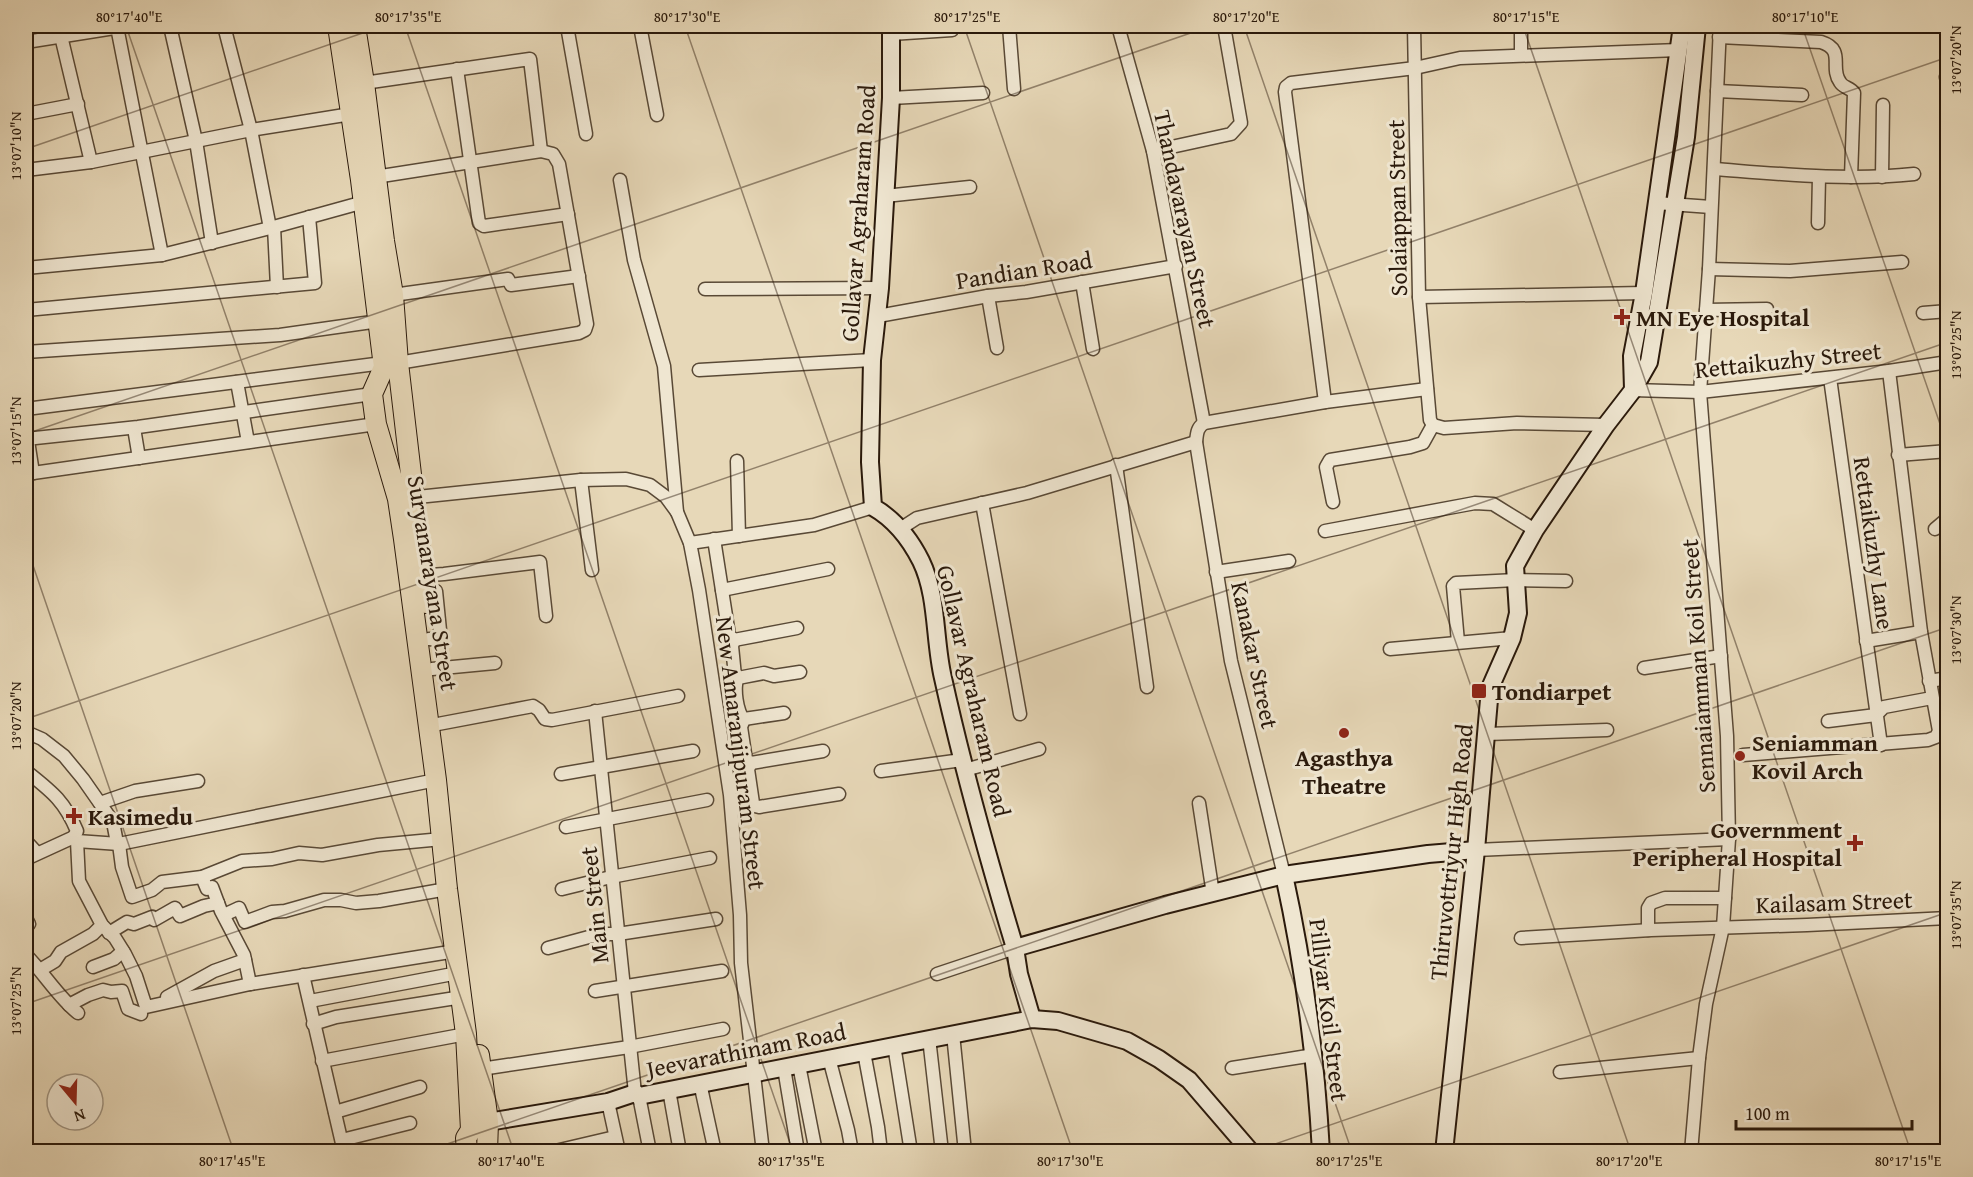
<svg xmlns="http://www.w3.org/2000/svg" width="1973" height="1177" font-family="'Gentium Book Plus',serif">
	<style>
		.lines { fill: none; stroke-linecap: round; stroke-linejoin: round }
		.street-casing { stroke: #594936; stroke-width: 15 }
		.secondary-casing { stroke: #2a190b; stroke-width: 20 }
		.primary-casing { stroke: #2a190b; stroke-width: 22 }
		.street { stroke: #efe6d1; stroke-width: 12 }
		.secondary { stroke: #efe6d1; stroke-width: 16 }
		.primary { stroke: #e7d8b8; stroke-width: 20 }
		.ticks { fill: none; stroke: #2a190b; stroke-width: 1.5; stroke-opacity: 0.45 }
		.poi-dot { fill: #8f2418; stroke: #efe6d1; stroke-width: 2 }
		.labels { text-anchor: middle; dominant-baseline: central; stroke-width: 6; stroke-linejoin: round; paint-order: stroke }
		.street-label { font-size: 24px; fill: #2a190b; stroke: #efe6d1 }
		.poi-label { font-size: 24px; font-weight: bold; fill: #2a190b; stroke: #efe6d1; text-anchor: start }
		.neatline { fill: none; stroke: #2a190b; stroke-width: 2 }
		.ticks-label { font-size: 15px; text-anchor: middle; fill: #2a190b }
	</style>
	<rect width="100%" height="100%" fill="#e7d8b8"/>
	<filter id="stains"><feTurbulence type="fractalNoise" baseFrequency=".00333" numOctaves="4"/><feColorMatrix values="0 0 0 0 .2 0 0 0 0 .09 0 0 0 0 .02 0 0 0 .5 -.17"/></filter>
	<radialGradient id="worn" r=".72"><stop offset=".6" stop-color="#630" stop-opacity="0"/><stop offset="1" stop-color="#630" stop-opacity=".3"/></radialGradient>
	<g class="lines">
		<defs>
			<g id="street">
				<polyline points="170,26 196,141 212,243"/>
				<polyline points="224,26 251,130 270,228"/>
				<polyline points="567,26 586,134"/>
				<polyline points="640,26 657,115"/>
				<polyline points="1009,26 1014,89"/>
				<polyline points="1118,26 1153,151 1204,423"/>
				<polyline points="1414,26 1419,297 1430,420 1433,425 1444,428 1517,423 1606,425"/>
				<polyline points="117,27 162,255"/>
				<polyline points="891,34 952,30"/>
				<polyline points="61,36 91,162"/>
				<path d="M1719 37 1821 42C1846 50 1829 67 1840 82 1843 88 1850 87 1854 93L1851 177"/>
				<polyline points="26,42 127,26"/>
				<polyline points="1521,54 1521,26"/>
				<polyline points="457,69 479,223 484,226 568,214"/>
				<polyline points="1948,75 1946,77 1948,86"/>
				<polyline points="364,83 530,59 541,151"/>
				<polyline points="1717,91 1802,95"/>
				<polyline points="891,98 983,93"/>
				<polyline points="26,114 78,104"/>
				<polyline points="1153,151 1231,134 1241,123 1224,26"/>
				<path d="M1714 169C1780 174 1847 181 1914 174"/>
				<polyline points="26,170 91,162 251,130 351,114"/>
				<polyline points="375,177 541,151 553,154 559,164 587,324 585,330 579,333 398,363"/>
				<polyline points="1882,177 1883,105"/>
				<polyline points="620,180 634,260 664,366 677,512 690,543 699,590 730,795 740,915 741,963 763,1152"/>
				<polyline points="885,196 970,187"/>
				<polyline points="1656,203 1711,207"/>
				<polyline points="1818,223 1819,177"/>
				<polyline points="274,227 277,287"/>
				<polyline points="26,268 162,255 270,228 364,202"/>
				<polyline points="1709,269 1790,271 1902,262"/>
				<polyline points="1082,282 1093,349"/>
				<polyline points="705,289 880,288"/>
				<polyline points="393,295 508,279 511,285 579,276"/>
				<polyline points="988,296 997,348"/>
				<polyline points="1419,297 1644,293"/>
				<polyline points="26,310 315,283 309,217"/>
				<polyline points="1706,310 1767,309"/>
				<polyline points="1923,313 1948,311"/>
				<polyline points="878,316 988,296 1026,292 1176,266"/>
				<polyline points="26,352 280,335 379,321"/>
				<polyline points="699,370 872,360"/>
				<polyline points="1830,378 1881,745"/>
				<polyline points="237,382 248,442"/>
				<polyline points="1633,390 1700,392 1889,371 1948,362"/>
				<polyline points="1325,402 1285,92 1286,87 1291,83 1415,68 1460,58 1679,50"/>
				<polyline points="26,409 383,363"/>
				<polyline points="26,428 33,473"/>
				<polyline points="134,428 139,458"/>
				<polyline points="26,439 138,427 372,394"/>
				<polyline points="1898,455 1948,451"/>
				<polyline points="737,461 739,536"/>
				<polyline points="1116,465 1147,687"/>
				<polyline points="26,474 376,424"/>
				<polyline points="581,480 592,570"/>
				<polyline points="408,498 581,480 626,479 650,485 666,497 677,512"/>
				<polyline points="1333,502 1326,467 1330,460 1410,447 1423,443 1433,425"/>
				<polyline points="982,503 1020,714"/>
				<polyline points="900,529 917,518 1027,493 1196,442"/>
				<polyline points="1935,529 1948,518"/>
				<polyline points="1325,531 1475,503 1493,504 1535,530"/>
				<path d="M714 539 729 635 734 640 732 646 735 676 738 678C733 685 737 714 744 719L741 727 746 760 751 763 748 769 753 803 755 806 759 807 839 794"/>
				<polyline points="690,543 814,525 873,507"/>
				<polyline points="422,572 430,575 444,574 540,562 546,616"/>
				<polyline points="1216,572 1289,561"/>
				<polyline points="722,590 828,569"/>
				<polyline points="429,639 441,640 436,591"/>
				<polyline points="734,640 797,628"/>
				<polyline points="1866,641 1921,632"/>
				<polyline points="1458,642 1453,586 1456,583 1516,580 1566,581"/>
				<polyline points="1390,649 1512,638"/>
				<polyline points="1644,668 1721,656"/>
				<polyline points="432,669 495,663"/>
				<polyline points="738,678 764,673 774,676 800,672"/>
				<polyline points="1929,681 1948,678"/>
				<polyline points="595,711 635,1093"/>
				<polyline points="744,719 784,713"/>
				<polyline points="1828,721 1876,715 1884,707 1932,698"/>
				<polyline points="438,724 533,706 539,710 545,719 552,720 678,696"/>
				<polyline points="26,732 42,739 64,756 83,779 113,822 117,843"/>
				<polyline points="1486,734 1607,730"/>
				<polyline points="1743,755 1928,740 1936,737 1939,731 1921,632 1889,371"/>
				<polyline points="751,763 823,751"/>
				<polyline points="965,770 1039,749"/>
				<path d="M26 771C51 791 64 800 77 831L74 837"/>
				<polyline points="881,771 962,760"/>
				<polyline points="561,774 693,751"/>
				<polyline points="100,803 135,791 198,781"/>
				<polyline points="1199,803 1213,894"/>
				<polyline points="566,827 707,800"/>
				<polyline points="26,841 37,853"/>
				<polyline points="77,841 79,881 102,925 115,938 125,954 136,976 146,1007 250,984 456,951"/>
				<polyline points="119,844 122,867 132,897 152,890 162,882 202,877 242,861 272,859 299,853 322,855 378,845 442,839"/>
				<polyline points="1476,850 1729,839"/>
				<polyline points="26,859 74,837 77,841 119,844 436,780"/>
				<path d="M1284 875 1231 661 1196 442C1197 433 1197 428 1204 423L1325 402 1427 389"/>
				<polyline points="202,877 207,889 212,887 221,911 244,955 250,984"/>
				<polyline points="562,889 611,877 710,858"/>
				<polyline points="224,915 239,908 245,922 272,912 285,911 324,900 341,900 356,903 379,901 447,889"/>
				<polyline points="26,918 29,924"/>
				<polyline points="1648,930 1648,908 1651,903 1665,898 1725,898"/>
				<polyline points="109,933 127,922 134,924 152,917 154,920 175,908 180,916 204,906 218,903"/>
				<polyline points="1521,938 1651,930 1807,925 1948,918"/>
				<polyline points="548,948 600,934 618,934 716,919"/>
				<path d="M26 955C44 973 58 997 78 1013"/>
				<polyline points="93,967 114,959 123,951"/>
				<polyline points="40,970 55,961 61,952 93,934 102,925"/>
				<polyline points="937,974 1015,948"/>
				<polyline points="303,975 344,1152"/>
				<polyline points="595,991 722,971"/>
				<polyline points="167,997 214,971 245,960"/>
				<polyline points="310,1001 458,973"/>
				<polyline points="69,1005 88,995 103,990 111,992 122,991 128,1009 141,1014"/>
				<polyline points="313,1024 336,1017 462,997"/>
				<polyline points="953,1034 965,1152"/>
				<polyline points="929,1038 942,1152"/>
				<polyline points="894,1045 911,1152"/>
				<polyline points="864,1052 878,1127 881,1152"/>
				<polyline points="829,1058 848,1130 852,1152"/>
				<polyline points="322,1061 466,1034"/>
				<polyline points="799,1065 816,1152"/>
				<polyline points="784,1068 798,1152"/>
				<polyline points="1232,1068 1314,1055"/>
				<polyline points="481,1069 629,1047 723,1029"/>
				<polyline points="1560,1072 1699,1058"/>
				<polyline points="700,1083 715,1152"/>
				<polyline points="669,1090 680,1152"/>
				<polyline points="639,1096 650,1152"/>
				<polyline points="608,1102 619,1152"/>
				<polyline points="335,1112 420,1087"/>
				<polyline points="342,1140 410,1123"/>
				<polyline points="551,1152 615,1137"/>
				<polyline points="1691,1152 1699,1058 1706,1004 1723,927 1729,839 1727,736 1700,392 1709,269 1720,26"/>
			</g>
			<g id="secondary">
				<path d="M891 26V98L880 288 872 360 870 462 873 507C894 519 910 539 921 561 938 596 934 640 943 678 963 769 988 858 1015 948L1019 974 1032 1019"/>
				<polyline points="1633,389 1632,356 1644,293 1682,26"/>
				<path d="M1284 875C1304 966 1316 1059 1321 1152"/>
				<polyline points="1015,948 1165,905 1284,875 1428,854 1476,850"/>
				<polyline points="477,1127 488,1122 608,1102 635,1093 639,1096 1032,1019 1058,1021 1127,1041 1159,1059 1189,1080 1251,1152"/>
				<polyline points="1444,1152 1476,850 1490,688 1512,638 1518,613 1515,566 1535,530 1606,425 1633,390 1649,362 1686,137 1697,26"/>
			</g>
			<g id="primary">
				<polyline points="338,26 361,180 384,367 372,394 376,424 398,499 404,539 436,780 447,889 466,1034 471,1130 466,1138 467,1152"/>
				<polyline points="355,26 364,83 384,241 393,295 398,363 426,603"/>
				<polyline points="479,1055 488,1122 487,1152"/>
			</g>
		</defs>
		<use href="#street" class="street-casing"/>
		<use href="#secondary" class="secondary-casing"/>
		<use href="#primary" class="primary-casing"/>
		<use href="#street" class="street"/>
		<use href="#secondary" class="secondary"/>
		<use href="#primary" class="primary"/>
	</g>
	<path class="ticks" d="M126 26 514 1152M405 26 793 1152M685 26 1073 1152M964 26 1352 1152M1244 26 1631 1152M1523 26 1911 1152M1802 26 1948 447M26 149 383 26M26 434 1211 26M26 545 234 1152M26 719 1948 57M26 1004 1948 342M424 1152 1948 627M1252 1152 1948 912"/>
	<g class="poi-dot">
		<path d="M1619 308h6v6h6v6h-6v6h-6v-6h-6v-6h6z"/>
		<rect x="1471" y="683" width="16" height="16" rx="3"/>
		<circle cx="1344" cy="733" r="6"/>
		<circle cx="1740" cy="756" r="6"/>
		<path d="M71 807h6v6h6v6h-6v6h-6v-6h-6v-6h6z"/>
		<path d="M1852 834h6v6h6v6h-6v6h-6v-6h-6v-6h6z"/>
	</g>
	<g class="labels">
		<g class="street-label">
			<text transform="translate(1397 208) rotate(-91)">Solaiappan Street</text>
			<text transform="translate(858 213) rotate(-86)">Gollavar Agraharam Road</text>
			<text transform="translate(1185 219) rotate(78)">Thandavarayan Street</text>
			<text transform="translate(1024 270) rotate(-9)">Pandian Road</text>
			<text transform="translate(1788 360) rotate(-6)">Rettaikuzhy Street</text>
			<text transform="translate(1874 543) rotate(82)">Rettaikuzhy Lane</text>
			<text transform="translate(433 583) rotate(81)">Suryanarayana Street</text>
			<text transform="translate(1255 655) rotate(78)">Kanakar Street</text>
			<text transform="translate(1698 666) rotate(-94)">Sennaiamman Koil Street</text>
			<text transform="translate(974 691) rotate(77)">Gollavar Agraharam Road</text>
			<text transform="translate(741 753) rotate(83)">New Amaranjipuram Street</text>
			<text transform="translate(1451 852) rotate(-84)">Thiruvottriyur High Road</text>
			<text transform="translate(1834 902) rotate(-2)">Kailasam Street</text>
			<text transform="translate(594 905) rotate(-96)">Main Street</text>
			<text transform="translate(1329 1010) rotate(83)">Pilliyar Koil Street</text>
			<text transform="translate(746 1050) rotate(-11)">Jeevarathinam Road</text>
		</g>
		<g class="poi-label">
			<text x="1636" y="317">MN Eye Hospital</text>
			<text x="1492" y="691">Tondiarpet</text>
			<text x="1752" y="742">Seniamman<tspan x="1752" dy="28">Kovil Arch</tspan></text>
			<text x="1344" y="757" text-anchor="middle">Agasthya<tspan x="1344" dy="28">Theatre</tspan></text>
			<text x="88" y="816">Kasimedu</text>
			<text x="1842" y="829" text-anchor="end">Government<tspan x="1842" dy="28">Peripheral Hospital</tspan></text>
		</g>
	</g>
	<rect width="1973" height="1177" fill="none" stroke="#e7d8b8" stroke-width="66"/>
	<g transform="translate(75 1102) rotate(161)"><circle r="28" fill="#efe6d1" stroke="#a09482" stroke-width="1.5"/>
	<path d="M0-4.5L10 22L0 15L-10 22Z" fill="#8f2418"/>
	<text y="-9" font-size="16" font-weight="bold" text-anchor="middle" fill="#2a190b">N</text>
	</g>
	<path d="M1736 1120v9h176v-9" fill="none" stroke="#2a190b" stroke-width="3"/>
	<text x="1745" y="1120" font-size="18" fill="#2a190b" stroke="#efe6d1" stroke-width="4.5" paint-order="stroke">100 m</text>
	<rect x="33" y="33" width="1907" height="1111" class="neatline"/>
	<g class="ticks-label">
		<text x="129" y="22">80°17'40"E</text>
		<text x="408" y="22">80°17'35"E</text>
		<text x="687" y="22">80°17'30"E</text>
		<text x="967" y="22">80°17'25"E</text>
		<text x="1246" y="22">80°17'20"E</text>
		<text x="1526" y="22">80°17'15"E</text>
		<text x="1805" y="22">80°17'10"E</text>
		<text transform="translate(1956 60) rotate(-90)" y="5">13°07'20"N</text>
		<text transform="translate(16 146) rotate(-90)" y="5">13°07'10"N</text>
		<text transform="translate(1956 345) rotate(-90)" y="5">13°07'25"N</text>
		<text transform="translate(16 431) rotate(-90)" y="5">13°07'15"N</text>
		<text transform="translate(1956 630) rotate(-90)" y="5">13°07'30"N</text>
		<text transform="translate(16 716) rotate(-90)" y="5">13°07'20"N</text>
		<text transform="translate(1956 915) rotate(-90)" y="5">13°07'35"N</text>
		<text transform="translate(16 1001) rotate(-90)" y="5">13°07'25"N</text>
		<text x="232" y="1166">80°17'45"E</text>
		<text x="511" y="1166">80°17'40"E</text>
		<text x="791" y="1166">80°17'35"E</text>
		<text x="1070" y="1166">80°17'30"E</text>
		<text x="1349" y="1166">80°17'25"E</text>
		<text x="1629" y="1166">80°17'20"E</text>
		<text x="1908" y="1166">80°17'15"E</text>
	</g>
	<rect width="100%" height="100%" filter="url(#stains)"/>
	<rect width="100%" height="100%" fill="url(#worn)"/>
</svg>
